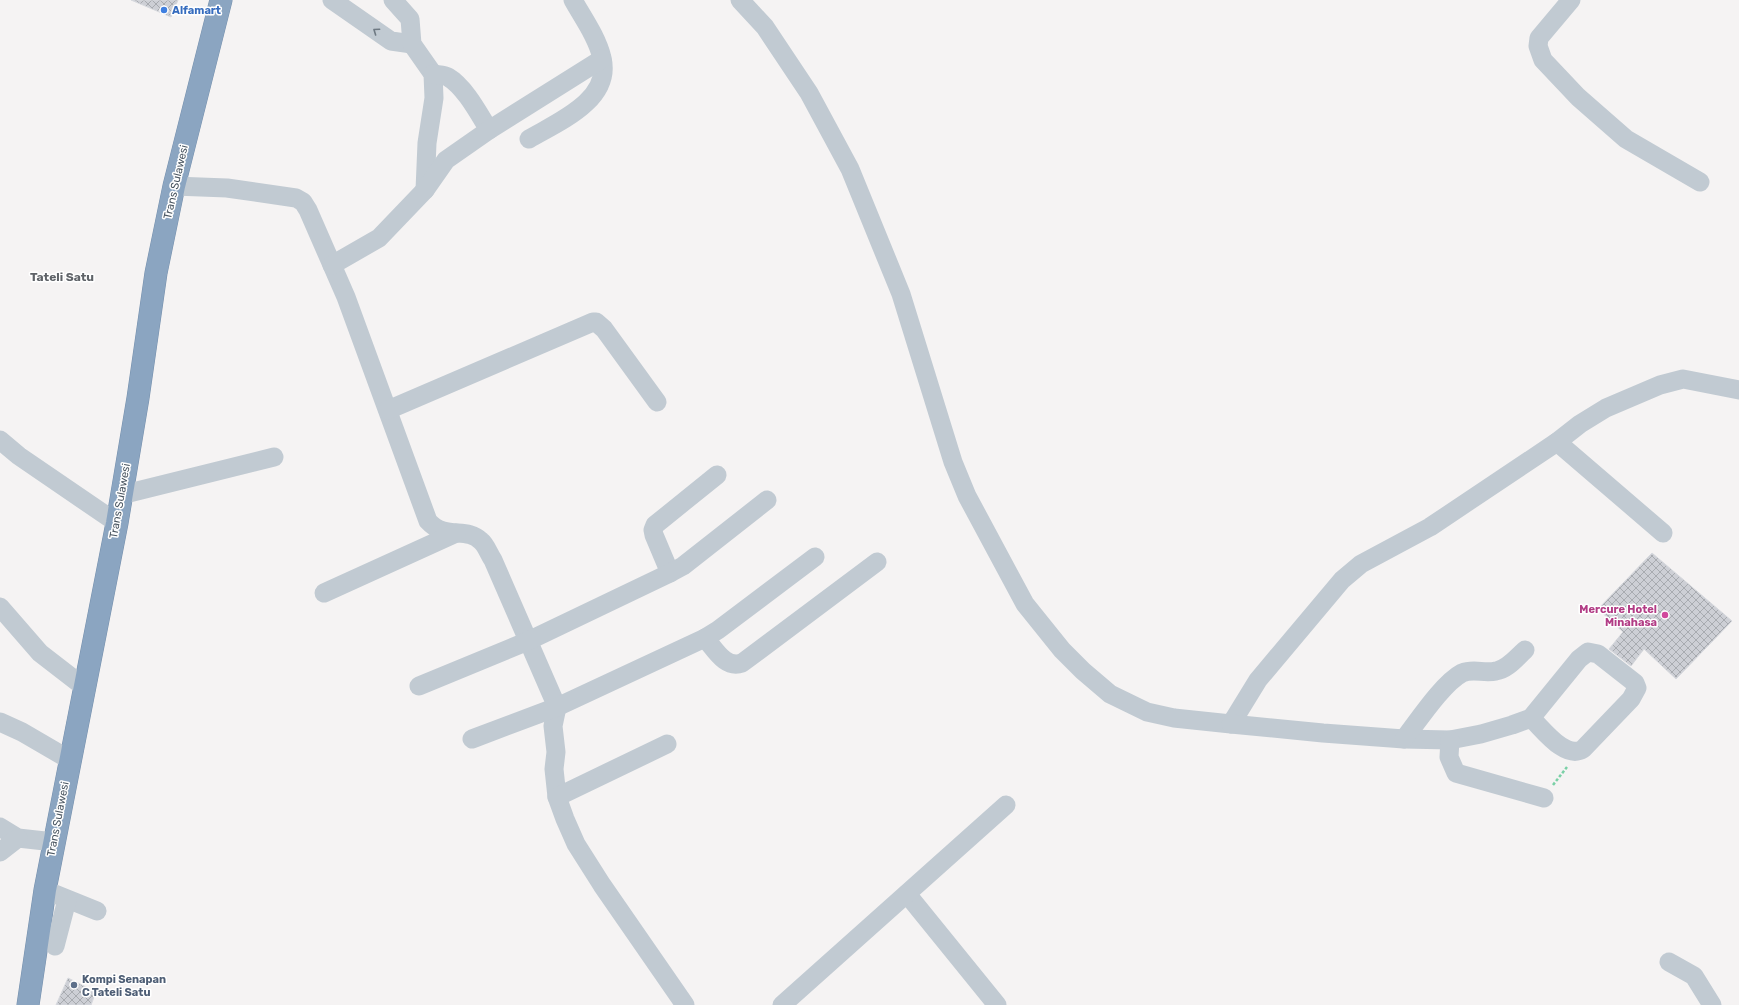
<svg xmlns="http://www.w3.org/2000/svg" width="1739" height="1005" font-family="Rubik,sans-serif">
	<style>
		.building { fill: url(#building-cross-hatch); stroke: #d7d9de }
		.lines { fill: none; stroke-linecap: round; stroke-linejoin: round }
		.highway-casing { stroke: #7690ad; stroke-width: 23 }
		.path { stroke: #7ad0a6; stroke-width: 2.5; stroke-dasharray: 3 2; stroke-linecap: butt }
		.minor { stroke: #c1cad2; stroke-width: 19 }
		.highway { stroke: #8ba5c1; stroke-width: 22 }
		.oneway { stroke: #6e7983 }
		.shop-dot { fill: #3f7fe0; stroke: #fff; stroke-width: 1.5 }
		.hotel-dot { fill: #d1479c; stroke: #fff; stroke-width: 1.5 }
		.service-dot { fill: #5c6f8a; stroke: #fff; stroke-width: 1.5 }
		.labels { text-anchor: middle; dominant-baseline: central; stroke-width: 3; stroke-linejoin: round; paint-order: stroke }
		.shop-label { font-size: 11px; font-weight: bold; fill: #366cbe; stroke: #fff; text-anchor: start }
		.street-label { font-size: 11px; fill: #4a5661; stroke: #fff }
		.hotel-label { font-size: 11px; font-weight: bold; fill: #b23c85; stroke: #fff; text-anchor: end }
		.service-label { font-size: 11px; font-weight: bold; fill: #4e5e75; stroke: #fff; text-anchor: start }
		.neighbourhood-label { font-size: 12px; font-weight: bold; fill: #5f6368; stroke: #fff }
	</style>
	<defs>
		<pattern id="building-cross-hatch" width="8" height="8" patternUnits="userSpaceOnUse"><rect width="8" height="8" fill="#cdcfd5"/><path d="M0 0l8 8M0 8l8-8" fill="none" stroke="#a8abb0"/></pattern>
	</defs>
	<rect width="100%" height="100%" fill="#f5f3f3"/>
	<g class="building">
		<polygon points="131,0 178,0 171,17"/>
		<polygon points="1652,553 1732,621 1676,679 1644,649 1631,666 1609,649 1623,632 1598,609"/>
		<polygon points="68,978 96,992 91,1005 56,1005"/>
	</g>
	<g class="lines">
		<defs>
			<polyline id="highway" points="28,1005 45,890 117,523 138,398 156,273 174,186 221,0"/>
		</defs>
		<use href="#highway" class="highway-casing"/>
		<polyline class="path" points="1553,785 1567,767"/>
		<g class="minor">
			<polyline points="332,0 391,41 412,44"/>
			<polyline points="393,0 410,19 412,44 433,74 434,98 427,143 425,190"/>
			<polyline points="740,0 765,27 809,93 850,169 901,294 953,462 967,496 1025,604 1062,650 1083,671 1110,694 1147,712 1174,718 1231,724 1258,680 1342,580 1361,564 1430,527 1557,442 1580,424 1606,408 1660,385 1683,379 1739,390"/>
			<polyline points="1571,0 1539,38 1538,46 1543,60 1578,97 1626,139 1700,182"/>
			<path d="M433 74C438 75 444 75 448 77 465 87 479 114 489 130"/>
			<path d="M529 139C558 122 612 100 602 58 597 37 583 18 573 0"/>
			<path d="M174 186 227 188 296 198 303 202 308 210 346 297 428 521C446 541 466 526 481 541 486 545 489 554 493 560L557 707 553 726 556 752 554 769 557 797 565 819 576 844 602 885 685 1005"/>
			<polyline points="332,265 379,238 425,190 446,160 489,130 602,59"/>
			<polyline points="388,410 593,322 596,322 604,329 657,402"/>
			<polyline points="0,440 19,456 117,523"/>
			<polyline points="1557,442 1663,533"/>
			<polyline points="121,495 274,457"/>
			<polyline points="670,573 654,535 653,530 655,525 717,475"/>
			<polyline points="324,593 456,533"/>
			<polyline points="0,607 40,653 84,687"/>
			<path d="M705 638C715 649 725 669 742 663L877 562"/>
			<polyline points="419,686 528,641 670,573 683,566 767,500"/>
			<polyline points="0,722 22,732 70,760"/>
			<path d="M1231 724 1323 733 1404 739 1450 740 1481 734 1512 725 1531 718 1579 659 1588 652 1598 654 1635 683 1637 688 1631 699 1583 749C1565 760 1543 729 1531 718"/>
			<polyline points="472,739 557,707 705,638 718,630 815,557"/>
			<path d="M1404 739C1418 721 1443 683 1462 673 1474 668 1484 674 1496 671 1508 669 1516 658 1525 650"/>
			<polyline points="1450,740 1449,757 1456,773 1544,798"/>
			<polyline points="557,797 667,744"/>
			<polyline points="0,827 18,838 54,842"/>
			<polyline points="0,852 18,838"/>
			<polyline points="45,890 97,911"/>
			<polyline points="907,894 997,1005"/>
			<polyline points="55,946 67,900"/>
			<polyline points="1669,962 1694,976 1712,1005"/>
			<polyline points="782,1005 1006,805"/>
		</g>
		<use href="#highway" class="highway"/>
	</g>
	<defs><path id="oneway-chevron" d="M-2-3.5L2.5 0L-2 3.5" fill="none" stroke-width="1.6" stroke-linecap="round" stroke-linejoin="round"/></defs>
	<use class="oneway" href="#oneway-chevron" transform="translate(376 31) rotate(-145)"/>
	<circle class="shop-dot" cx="164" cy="10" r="4"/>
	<circle class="hotel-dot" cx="1665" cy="615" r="4"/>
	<circle class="service-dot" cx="74" cy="985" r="4"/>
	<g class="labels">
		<g class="shop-label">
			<text x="172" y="10">Alfamart</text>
		</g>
		<g class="street-label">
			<text transform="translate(176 182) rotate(-77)">Trans Sulawesi</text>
			<text transform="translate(120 501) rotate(-80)">Trans Sulawesi</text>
			<text transform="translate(58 819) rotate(-79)">Trans Sulawesi</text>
		</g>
		<g class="hotel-label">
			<text x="1657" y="609">Mercure Hotel<tspan x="1657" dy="13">Minahasa</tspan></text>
		</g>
		<g class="service-label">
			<text x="82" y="979">Kompi Senapan<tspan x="82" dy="13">C Tateli Satu</tspan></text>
		</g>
		<g class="neighbourhood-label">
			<text x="62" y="277">Tateli Satu</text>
		</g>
	</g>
</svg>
